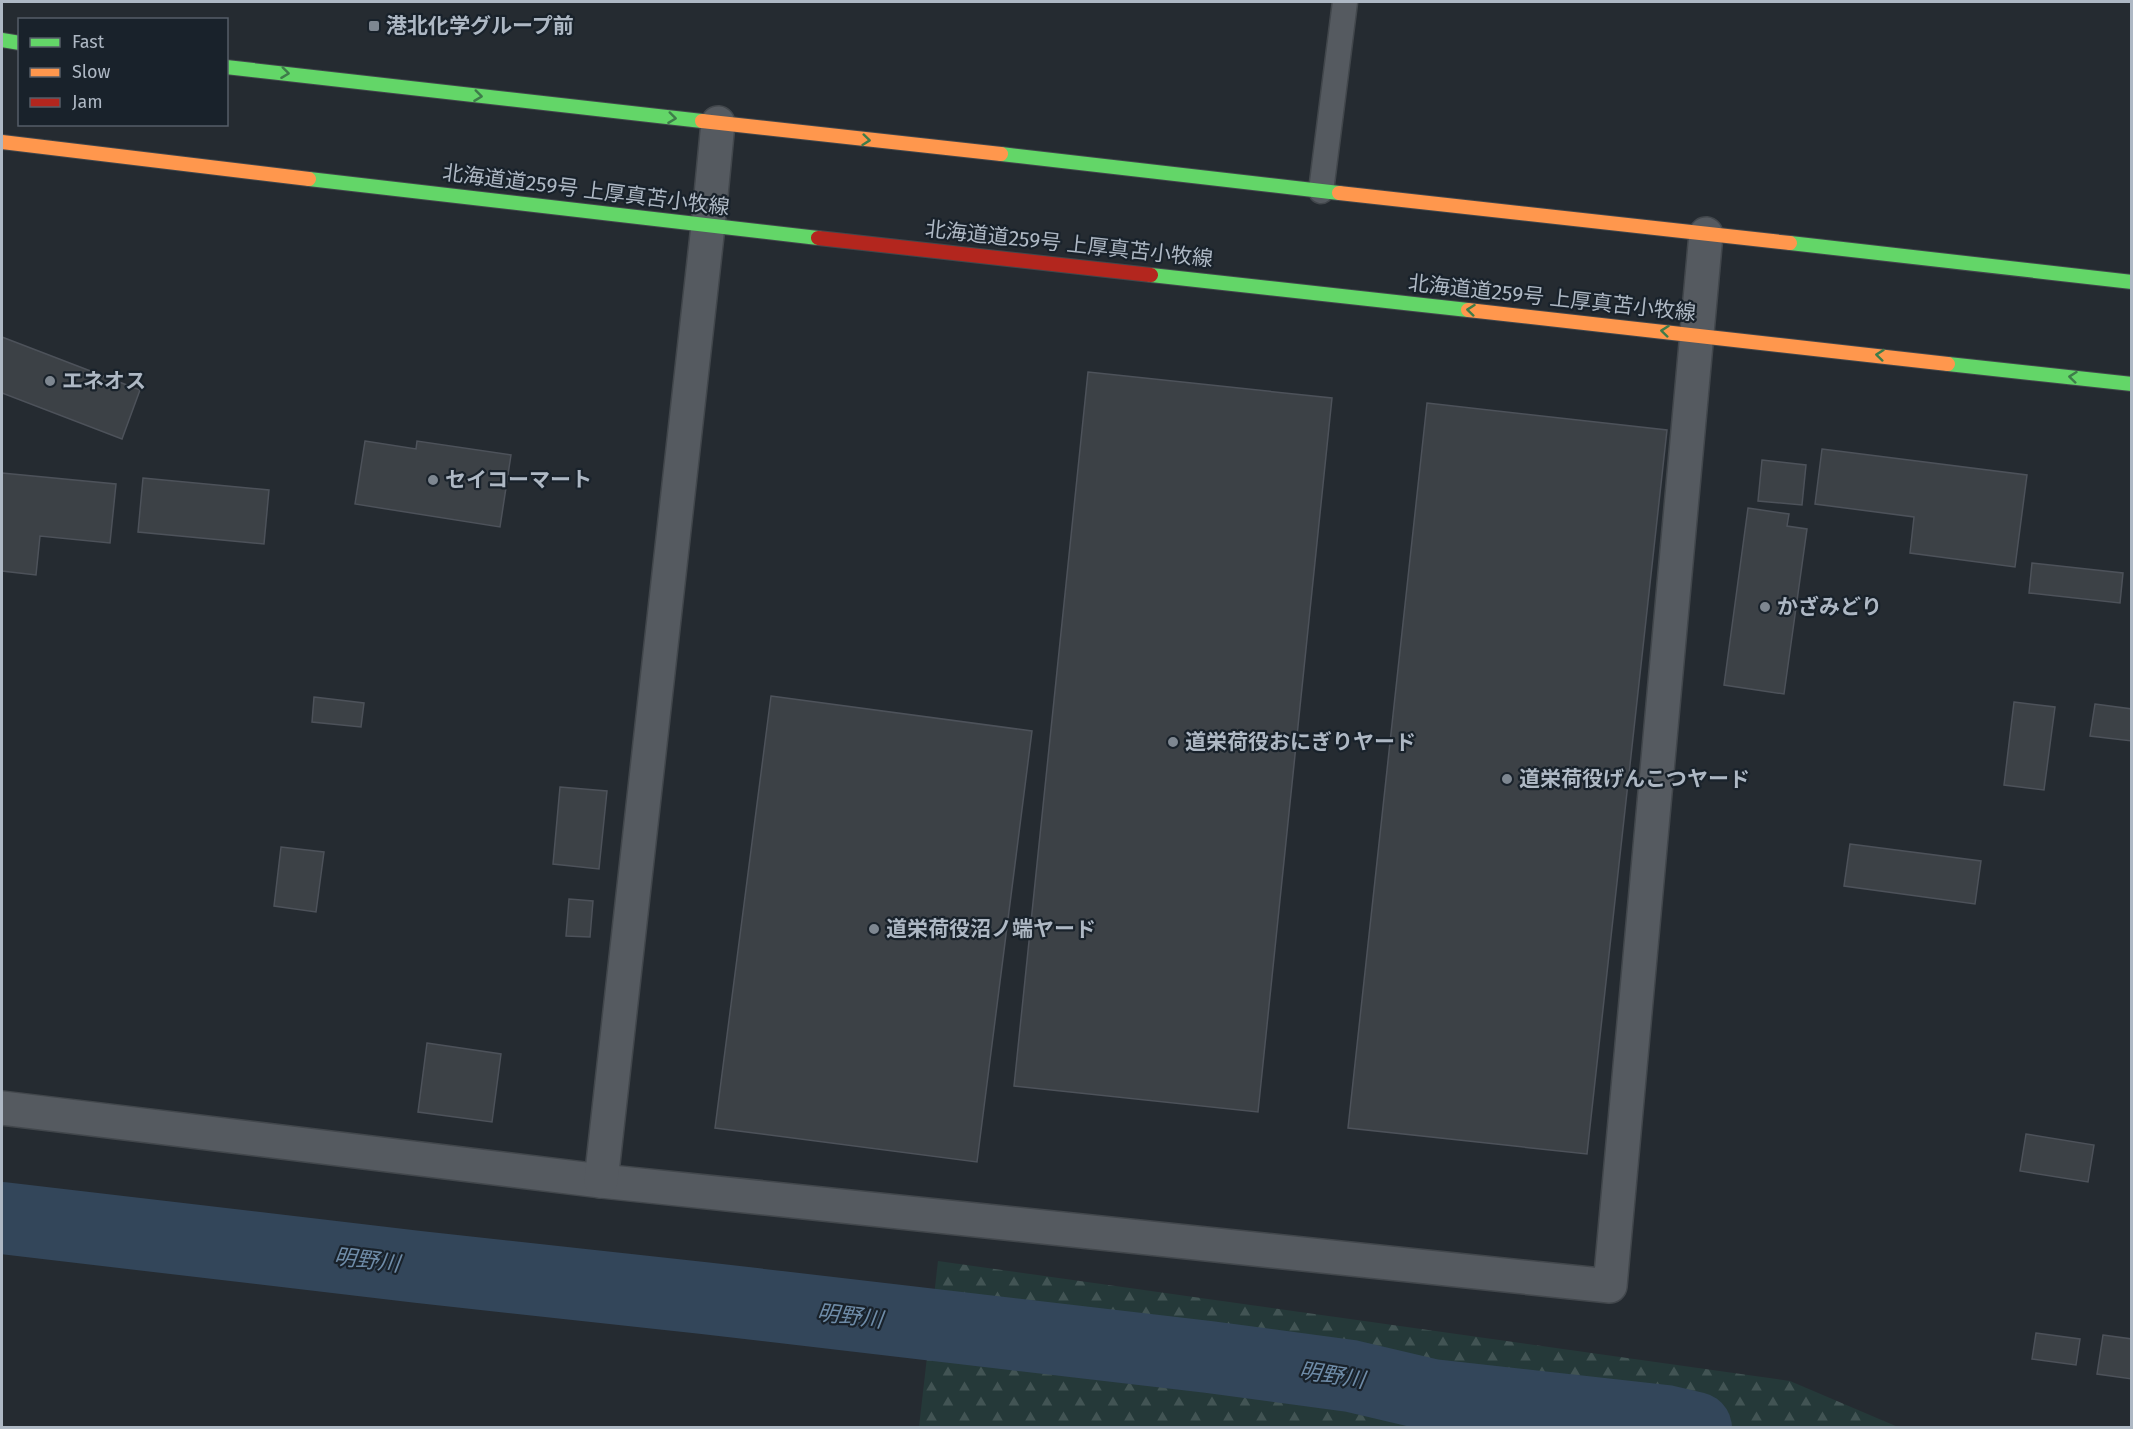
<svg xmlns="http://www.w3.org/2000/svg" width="2133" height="1429" font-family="'Fira Sans','Noto Sans JP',sans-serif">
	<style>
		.forest { fill: url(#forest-firs) }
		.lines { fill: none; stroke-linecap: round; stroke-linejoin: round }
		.river { stroke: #33465a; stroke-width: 72 }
		.building { fill: #3c4146; stroke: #4d525a; stroke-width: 1.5 }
		.lane-casing { stroke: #42474c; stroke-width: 27 }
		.street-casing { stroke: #42474c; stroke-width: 36 }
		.fast-casing { stroke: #42474c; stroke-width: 16 }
		.slow-casing { stroke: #42474c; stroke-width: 16 }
		.jam-casing { stroke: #42474c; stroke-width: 16 }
		.lane { stroke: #555a60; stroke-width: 24 }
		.street { stroke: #555a60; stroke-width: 33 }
		.fast { stroke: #63d668; stroke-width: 14 }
		.slow { stroke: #ff974d; stroke-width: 14 }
		.jam { stroke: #b3261e; stroke-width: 14 }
		.oneway { stroke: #3e7c4a }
		.poi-dot { fill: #7e8791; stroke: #19222b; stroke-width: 2 }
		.labels { text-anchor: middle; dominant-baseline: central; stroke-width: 4.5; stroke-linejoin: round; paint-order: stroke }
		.poi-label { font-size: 21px; font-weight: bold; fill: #aeb8c4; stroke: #19222b; text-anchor: start }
		.street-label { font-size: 21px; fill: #aeb8c4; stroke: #19222b }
		.water-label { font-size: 22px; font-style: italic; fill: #6f8ca8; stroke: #19222b }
	</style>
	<defs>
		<pattern id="forest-firs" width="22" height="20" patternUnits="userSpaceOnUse" patternTransform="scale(1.5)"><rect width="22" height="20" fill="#253939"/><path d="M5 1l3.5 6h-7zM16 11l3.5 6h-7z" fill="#425454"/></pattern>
	</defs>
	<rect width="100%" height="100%" fill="#252b31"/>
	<polygon class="forest" points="938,1261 1790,1381 1898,1427 919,1427"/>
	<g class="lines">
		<polyline class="river" points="2,1218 419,1267 703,1298 1209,1357 1351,1376 1432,1395 1666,1421 1696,1428"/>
	</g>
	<g class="building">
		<polygon points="2,337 140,390 122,439 2,393"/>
		<polygon points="1088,372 1332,398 1258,1112 1014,1086"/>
		<polygon points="1427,403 1667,430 1587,1154 1348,1128"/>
		<polygon points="365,441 416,449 417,441 511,455 500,527 355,504"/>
		<polygon points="1822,449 2027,475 2015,567 1910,553 1914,517 1815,504"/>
		<polygon points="1762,460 1806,465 1802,505 1758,501"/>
		<polygon points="2,473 116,484 110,543 40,536 36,575 2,571"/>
		<polygon points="143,478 269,490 264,544 138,532"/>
		<polygon points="1748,508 1789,514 1787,526 1807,529 1784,694 1724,685"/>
		<polygon points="2032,563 2123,573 2120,603 2029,593"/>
		<polygon points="771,696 1032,731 977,1162 715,1128"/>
		<polygon points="314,697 364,703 361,727 312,722"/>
		<polygon points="2014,702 2055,707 2044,790 2004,785"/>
		<polygon points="2095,704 2132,709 2132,741 2090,736"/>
		<polygon points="560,787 607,791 599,869 553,864"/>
		<polygon points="1850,844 1981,861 1975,904 1844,886"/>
		<polygon points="281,847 324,852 316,912 274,906"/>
		<polygon points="569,899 593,901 590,937 566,936"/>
		<polygon points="427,1043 501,1054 492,1122 418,1112"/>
		<polygon points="2026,1134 2094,1145 2088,1182 2020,1171"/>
		<polygon points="2036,1333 2080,1339 2076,1365 2032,1359"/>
		<polygon points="2103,1335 2132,1339 2132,1379 2097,1374"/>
	</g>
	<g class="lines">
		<defs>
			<polyline id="lane" points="1321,191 1345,2"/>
			<g id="street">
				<polyline points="2,1108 601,1181 1610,1286 1706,234"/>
				<polyline points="601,1181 708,226 718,123"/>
			</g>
			<g id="fast">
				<polyline points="2,40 20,43"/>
				<polyline points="226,67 702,121"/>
				<polyline points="1001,154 1339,193"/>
				<polyline points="309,179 818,238"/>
				<polyline points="1790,243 2132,282"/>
				<polyline points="1151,275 1468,310"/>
				<polyline points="1948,364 2132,384"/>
			</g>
			<g id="slow">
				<polyline points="702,121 1001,154"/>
				<polyline points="2,142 309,179"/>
				<polyline points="1339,193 1790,243"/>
				<polyline points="1468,310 1948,364"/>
			</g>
			<polyline id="jam" points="818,238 1151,275"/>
		</defs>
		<use href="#lane" class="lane-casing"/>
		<use href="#street" class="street-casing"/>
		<use href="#fast" class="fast-casing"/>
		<use href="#slow" class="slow-casing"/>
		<use href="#jam" class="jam-casing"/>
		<use href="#lane" class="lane"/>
		<use href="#street" class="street"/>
		<use href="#fast" class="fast"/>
		<use href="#slow" class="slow"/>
		<use href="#jam" class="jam"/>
	</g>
	<defs><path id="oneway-chevron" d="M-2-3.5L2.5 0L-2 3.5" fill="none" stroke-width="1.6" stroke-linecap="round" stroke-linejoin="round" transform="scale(1.5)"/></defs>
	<g class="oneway">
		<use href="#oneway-chevron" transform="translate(285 73) rotate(7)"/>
		<use href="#oneway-chevron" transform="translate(478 96) rotate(7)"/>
		<use href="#oneway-chevron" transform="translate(672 118) rotate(7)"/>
		<use href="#oneway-chevron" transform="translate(866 140) rotate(6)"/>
		<use href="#oneway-chevron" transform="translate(1471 310) rotate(-174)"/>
		<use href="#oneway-chevron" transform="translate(1665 331) rotate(-174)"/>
		<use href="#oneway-chevron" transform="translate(1880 355) rotate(-174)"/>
		<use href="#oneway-chevron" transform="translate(2073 377) rotate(-174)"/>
	</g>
	<g class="poi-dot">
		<rect x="368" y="20" width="12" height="12" rx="3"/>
		<circle cx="50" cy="381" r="6"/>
		<circle cx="433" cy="480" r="6"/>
		<circle cx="1765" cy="607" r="6"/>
		<circle cx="1173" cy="742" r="6"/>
		<circle cx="1507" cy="779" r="6"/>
		<circle cx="874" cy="929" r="6"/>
	</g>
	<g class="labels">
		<g class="poi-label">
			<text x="386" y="26">港北化学グループ前</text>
			<text x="62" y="381">エネオス</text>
			<text x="445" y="480">セイコーマート</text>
			<text x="1777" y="607">かざみどり</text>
			<text x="1185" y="742">道栄荷役おにぎりヤード</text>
			<text x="1519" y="779">道栄荷役げんこつヤード</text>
			<text x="886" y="929">道栄荷役沼ノ端ヤード</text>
		</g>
		<g class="street-label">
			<text transform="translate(586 190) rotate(7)">北海道道259号 上厚真苫小牧線</text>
			<text transform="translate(1069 244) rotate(6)">北海道道259号 上厚真苫小牧線</text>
			<text transform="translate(1552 298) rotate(6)">北海道道259号 上厚真苫小牧線</text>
		</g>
		<g class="water-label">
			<text transform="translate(367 1260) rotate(7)">明野川</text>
			<text transform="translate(850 1316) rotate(7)">明野川</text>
			<text transform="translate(1332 1375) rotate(9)">明野川</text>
		</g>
	</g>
	<rect width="2133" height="1429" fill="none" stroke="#aeb8c4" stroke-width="6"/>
	<rect x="18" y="18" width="210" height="108" fill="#19222b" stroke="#555e68" stroke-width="1.5"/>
	<rect x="30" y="38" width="30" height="9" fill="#63d668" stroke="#555e68" stroke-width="1.5"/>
	<text x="72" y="48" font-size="18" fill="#aeb8c4">Fast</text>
	<rect x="30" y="68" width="30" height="9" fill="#ff974d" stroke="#555e68" stroke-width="1.5"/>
	<text x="72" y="78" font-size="18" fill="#aeb8c4">Slow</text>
	<rect x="30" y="98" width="30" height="9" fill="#b3261e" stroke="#555e68" stroke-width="1.5"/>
	<text x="72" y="108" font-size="18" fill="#aeb8c4">Jam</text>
</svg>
